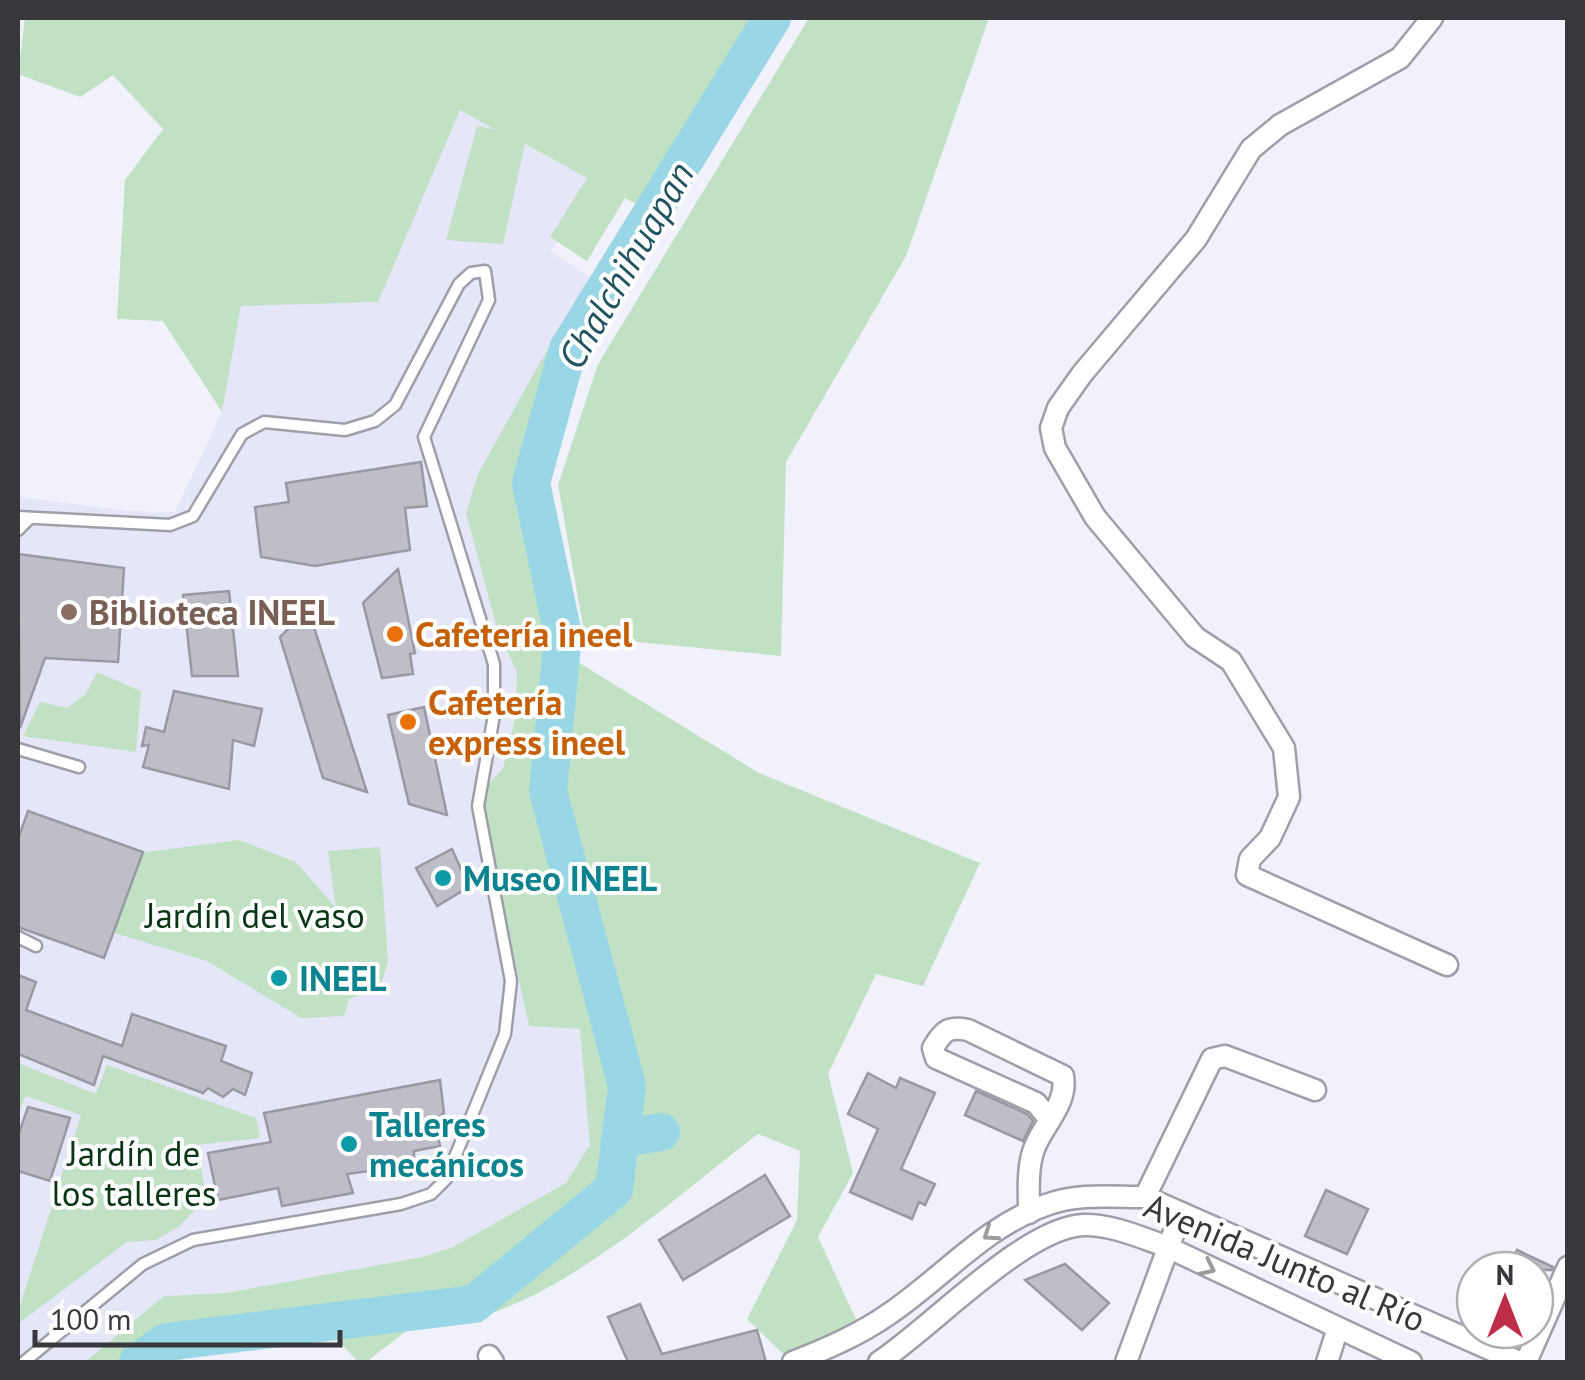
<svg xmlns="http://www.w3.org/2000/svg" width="1585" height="1380" font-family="'PT Sans',sans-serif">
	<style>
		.built { fill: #e5e6f8 }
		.green { fill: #c1e1c4 }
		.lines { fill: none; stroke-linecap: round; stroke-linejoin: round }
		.river { stroke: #9ad7e6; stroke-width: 38 }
		.building { fill: #bebec8; stroke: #9999a3; stroke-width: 2.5 }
		.service-casing { stroke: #9e9fa8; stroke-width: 15 }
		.minor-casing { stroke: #9e9fa8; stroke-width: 25 }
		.service { stroke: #fff; stroke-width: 10 }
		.minor { stroke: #fff; stroke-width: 20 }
		.oneway { stroke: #9c9c9e }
		.education-dot { fill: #8d6e63; stroke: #fff; stroke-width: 4 }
		.food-dot { fill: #e8710a; stroke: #fff; stroke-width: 4 }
		.culture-dot { fill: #0f9aa8; stroke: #fff; stroke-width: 4 }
		.labels { text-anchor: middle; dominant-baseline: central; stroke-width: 8; stroke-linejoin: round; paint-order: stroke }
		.education-label { font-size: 35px; font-weight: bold; fill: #785e54; stroke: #fff; text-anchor: start }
		.food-label { font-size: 35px; font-weight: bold; fill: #c56008; stroke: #fff; text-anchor: start }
		.culture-label { font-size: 35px; font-weight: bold; fill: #0d838f; stroke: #fff; text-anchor: start }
		.park-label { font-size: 35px; fill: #093614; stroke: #fff }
		.street-label { font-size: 35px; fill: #38383c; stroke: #fff }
		.water-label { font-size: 38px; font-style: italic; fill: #215460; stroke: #fff }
	</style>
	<rect width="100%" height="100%" fill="#f0f1fb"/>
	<polygon class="built" points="460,110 597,183 550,251 591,278 538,366 498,632 517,672 515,718 503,768 483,791 580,1029 591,1145 566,1183 453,1247 422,1257 226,1293 164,1296 85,1362 18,1362 18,497 129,511 175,512 222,412 241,306 378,301"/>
	<g class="green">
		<path d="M25 18H775L614 283 542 454 530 510V542L545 642 759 773 980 863 923 986 876 974 828 1074 853 1173 818 1237 859 1326 783 1354 747 1319 797 1220 800 1151 758 1134C666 1203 533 1332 413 1326L366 1362H358L332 1334 276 1336 170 1362H85L164 1296 226 1293 422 1257 453 1247 566 1183 590 1145 580 1029 529 1026 485 821 483 791 503 768 515 718 517 672 498 632 466 513 478 474 538 366 638 205 625 198 587 261 550 237 587 178 525 144 503 244 446 240 477 126 496 130 460 110 378 302 241 306 222 412 163 321 117 319 125 180 163 129 113 75 80 97 18 74Z"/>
		<polygon points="809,18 989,18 906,256 786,462 781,656 585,637 558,485 598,364"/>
		<polygon points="97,672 141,691 136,752 23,736 40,702 67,708 86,694"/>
		<polygon points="239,840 296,862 336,908 328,851 380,847 388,962 380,988 349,999 344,1016 301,1018 207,961 111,932 62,863"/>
		<polygon points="18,1063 96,1094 107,1065 256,1118 260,1138 196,1145 207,1198 178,1227 156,1240 127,1242 18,1324 18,1312 81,1115 26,1096 18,1114"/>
	</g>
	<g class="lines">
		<g class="river">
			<polyline points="621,1138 661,1132"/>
			<polyline points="138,1362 166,1342 474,1304 614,1189 627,1086 548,791 563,635 531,483 568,349 772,18"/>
		</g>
	</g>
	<g class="building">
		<polygon points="421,462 427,506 405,508 410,550 315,566 261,557 255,507 289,502 286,483"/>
		<polygon points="18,554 124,568 118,662 45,658 20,728"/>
		<polygon points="398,569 415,653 410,654 413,674 382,678 363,603"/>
		<polygon points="229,591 238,676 192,676 183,595"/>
		<polygon points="308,609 331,680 367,792 323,778 280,637"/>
		<polygon points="174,691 262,709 254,746 233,740 229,789 143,767 149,745 142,746 146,727 164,732"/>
		<polygon points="424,707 447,815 409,804 388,715"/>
		<polygon points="28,811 143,852 104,958 18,927 18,839"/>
		<polygon points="452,849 469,887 437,906 416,868"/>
		<polygon points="18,975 36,982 26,1010 122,1046 132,1014 226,1046 221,1061 252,1073 245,1095 233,1089 223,1097 208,1088 203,1093 103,1056 94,1085 18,1054"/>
		<polygon points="868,1073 896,1088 900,1078 935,1093 901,1169 935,1184 925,1205 919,1202 912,1219 850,1192 878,1129 848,1114"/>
		<polygon points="440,1080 444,1113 435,1120 440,1146 414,1151 414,1165 347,1174 353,1193 282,1206 278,1188 218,1200 208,1153 271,1142 264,1113"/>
		<polygon points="976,1091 1027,1114 1033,1121 1023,1141 965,1115"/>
		<polygon points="28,1107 70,1118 50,1181 18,1171 18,1136"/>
		<polygon points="765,1175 790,1216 683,1280 659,1240"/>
		<polygon points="1326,1190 1368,1209 1347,1254 1305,1236"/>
		<polygon points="1517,1250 1553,1267 1552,1270 1508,1270"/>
		<polygon points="1065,1264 1109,1303 1082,1330 1025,1280"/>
		<polygon points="640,1304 662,1354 757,1330 766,1362 628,1362 608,1317"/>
	</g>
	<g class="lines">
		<defs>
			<g id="service">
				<polyline points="18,517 170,525 193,516 242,434 264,422 345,430 375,421 395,405 459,284 471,273 485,271 489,300 424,437 494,664 494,715 478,806 511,981 505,1034 446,1179 431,1194 401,1204 193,1240 143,1264 24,1362"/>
				<polyline points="18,530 30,518"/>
				<polyline points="18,749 79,767"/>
				<polyline points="18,937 36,946"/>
			</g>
			<g id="minor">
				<polyline points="1432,18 1400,58 1280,125 1251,149 1196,239 1082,374 1058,408 1051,428 1055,448 1095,517 1195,637 1231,661 1284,748 1289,797 1270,838 1250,859 1247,875 1447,965"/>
				<polyline points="1145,1197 1212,1059 1225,1056 1315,1090"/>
				<path d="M1029 1213C1029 1192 1027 1168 1034 1149 1043 1124 1068 1104 1063 1076L968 1030C948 1026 943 1031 933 1048L936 1058 1036 1103 1050 1120"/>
				<polyline points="489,1356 493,1362"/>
				<path d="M793 1362C826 1349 859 1335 889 1314 942 1278 984 1227 1046 1205 1078 1193 1111 1197 1145 1197L1519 1362"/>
				<path d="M879 1362C931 1328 1024 1228 1083 1225 1110 1224 1140 1237 1165 1246L1411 1362"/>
				<polyline points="1126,1362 1181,1213"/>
				<polyline points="1327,1362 1337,1331"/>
				<polyline points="1526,1362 1568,1267"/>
			</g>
		</defs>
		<use href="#service" class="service-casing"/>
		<use href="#minor" class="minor-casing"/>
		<use href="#service" class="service"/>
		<use href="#minor" class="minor"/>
	</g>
	<defs><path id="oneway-chevron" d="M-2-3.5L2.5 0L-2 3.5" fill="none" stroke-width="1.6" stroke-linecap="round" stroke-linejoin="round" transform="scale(2.5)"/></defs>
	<g class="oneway">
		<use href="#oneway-chevron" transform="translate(990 1234) rotate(145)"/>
		<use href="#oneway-chevron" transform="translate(1208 1268) rotate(26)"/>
	</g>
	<circle class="education-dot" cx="69" cy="612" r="10"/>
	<g class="food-dot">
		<circle cx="395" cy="634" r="10"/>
		<circle cx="408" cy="722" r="10"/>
	</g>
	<g class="culture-dot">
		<circle cx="443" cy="878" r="10"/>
		<circle cx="279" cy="978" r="10"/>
		<circle cx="349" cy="1144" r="10"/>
	</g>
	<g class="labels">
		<g class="education-label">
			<text x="89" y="612">Biblioteca INEEL</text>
		</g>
		<g class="food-label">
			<text x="415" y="634">Cafetería ineel</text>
			<text x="428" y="702">Cafetería<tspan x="428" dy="40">express ineel</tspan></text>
		</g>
		<g class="culture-label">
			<text x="463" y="878">Museo INEEL</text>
			<text x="299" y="978">INEEL</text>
			<text x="369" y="1124">Talleres<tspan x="369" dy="40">mecánicos</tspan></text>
		</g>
		<g class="park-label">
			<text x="255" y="915">Jardín del vaso</text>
			<text x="134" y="1153">Jardín de<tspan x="134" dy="40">los talleres</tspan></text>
		</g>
		<g class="street-label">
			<text transform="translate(1285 1262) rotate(23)">Avenida Junto al Río</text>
		</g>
		<g class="water-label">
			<text transform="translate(625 265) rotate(-60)">Chalchihuapan</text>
		</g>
	</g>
	<rect width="1585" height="1380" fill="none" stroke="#38383c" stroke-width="40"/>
	<g transform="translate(1505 1300)"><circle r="48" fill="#ffffff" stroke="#afafb1" stroke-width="2.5"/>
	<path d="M0-8L18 38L0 25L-18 38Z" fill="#be2d47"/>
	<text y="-15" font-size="28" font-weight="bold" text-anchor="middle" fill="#38383c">N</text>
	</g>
	<path d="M35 1330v15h305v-15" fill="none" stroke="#38383c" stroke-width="5"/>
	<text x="50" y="1330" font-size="30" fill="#38383c" stroke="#ffffff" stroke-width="8" paint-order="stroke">100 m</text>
</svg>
